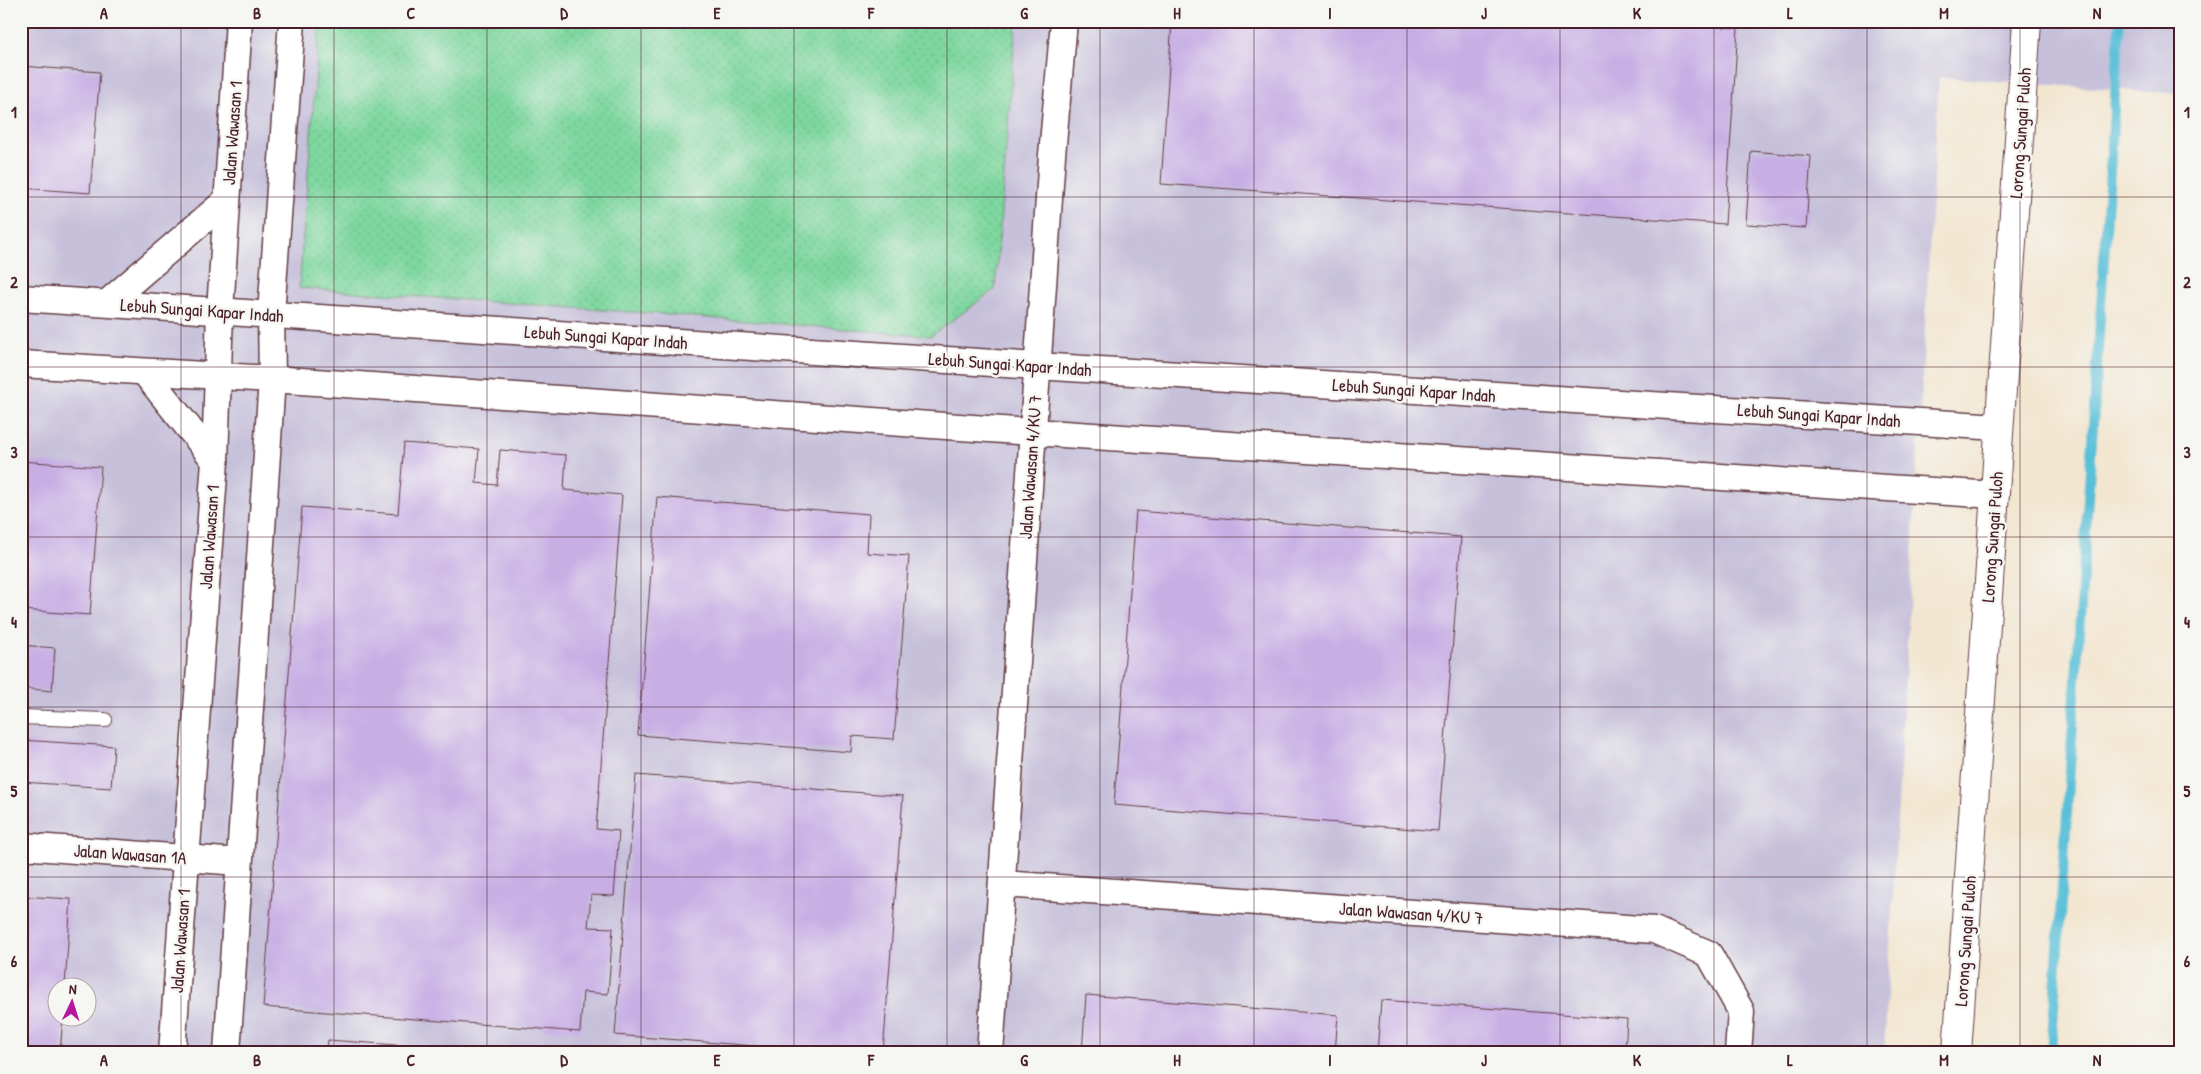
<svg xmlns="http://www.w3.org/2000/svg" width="2201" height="1074" font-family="'Patrick Hand',sans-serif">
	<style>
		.industrial { fill: #c6c0da; fill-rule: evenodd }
		.grass { fill: url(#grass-dots); stroke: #647b64 }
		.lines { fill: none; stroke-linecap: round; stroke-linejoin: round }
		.stream { stroke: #5ac0d8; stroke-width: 10 }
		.building { fill: #c7afe4 }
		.lane-casing { stroke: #633d44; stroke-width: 16 }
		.street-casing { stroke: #633d44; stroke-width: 29 }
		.secondary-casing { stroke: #633d44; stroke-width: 30 }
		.lane { stroke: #fff; stroke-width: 14 }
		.street { stroke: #fff; stroke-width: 26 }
		.secondary { stroke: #fff; stroke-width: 28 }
		.grid { fill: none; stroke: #4a1f2b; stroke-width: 1; stroke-opacity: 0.55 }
		.labels { text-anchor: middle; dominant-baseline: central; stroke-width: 5; stroke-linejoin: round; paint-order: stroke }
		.street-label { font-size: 18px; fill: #4a1f2b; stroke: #f6f6f2 }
		.neatline { fill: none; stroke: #4a1f2b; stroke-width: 2 }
		.grid-label { font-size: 16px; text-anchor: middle; font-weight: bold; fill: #4a1f2b }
	</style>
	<defs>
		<pattern id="grass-dots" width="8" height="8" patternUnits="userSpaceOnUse" patternTransform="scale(1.25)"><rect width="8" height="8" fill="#7dd79e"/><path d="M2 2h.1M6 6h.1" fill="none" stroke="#6eb888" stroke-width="1.8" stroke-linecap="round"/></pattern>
	</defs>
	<rect width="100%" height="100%" fill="#f6f6f2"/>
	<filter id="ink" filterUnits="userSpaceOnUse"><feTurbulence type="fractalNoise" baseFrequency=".02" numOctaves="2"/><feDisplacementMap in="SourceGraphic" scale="10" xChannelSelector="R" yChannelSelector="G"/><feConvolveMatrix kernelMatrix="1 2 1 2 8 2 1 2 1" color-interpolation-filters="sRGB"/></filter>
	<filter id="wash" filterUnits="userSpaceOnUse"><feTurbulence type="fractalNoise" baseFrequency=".0096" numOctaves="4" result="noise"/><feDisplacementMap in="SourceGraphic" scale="20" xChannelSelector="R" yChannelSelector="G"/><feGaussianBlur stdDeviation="1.12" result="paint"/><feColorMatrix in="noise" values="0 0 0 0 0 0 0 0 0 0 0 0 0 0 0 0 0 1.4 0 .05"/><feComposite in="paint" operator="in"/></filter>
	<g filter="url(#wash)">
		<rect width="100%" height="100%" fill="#f2e6d0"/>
		<path class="industrial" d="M21 21H2180V94L1939 77 1884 1053H21ZM58 986H88V1016H58Z"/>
		<polygon class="grass" points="320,21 1016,21 995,289 931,336 659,314 299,288"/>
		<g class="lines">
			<polyline class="stream" points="2051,1053 2120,21"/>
		</g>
		<g id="blocks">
			<g class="building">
				<polygon points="1172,21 1643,21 1738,28 1725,224 1161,184"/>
				<polygon points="21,66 100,72 90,193 21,188"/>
				<polygon points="1751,151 1811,156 1806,228 1746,224"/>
				<polygon points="404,443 479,449 476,483 497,485 500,450 566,455 564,490 622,495 596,829 619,831 614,896 591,895 588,927 613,928 608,994 583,992 580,1032 263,1007 302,507 398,514"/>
				<polygon points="21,461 101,467 90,615 21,610"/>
				<polygon points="657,497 869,514 867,553 909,556 894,739 852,736 851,752 638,735"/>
				<polygon points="1136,511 1461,537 1438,831 1114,805"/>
				<polygon points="21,645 55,648 52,691 21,688"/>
				<polygon points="21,740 114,746 111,788 21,782"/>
				<polygon points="636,775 903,796 883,1053 845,1053 615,1035"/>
				<polygon points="21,896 71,899 65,986 58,986 58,1016 63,1016 60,1053 21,1053"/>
				<polygon points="1086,995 1338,1015 1335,1053 1082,1053"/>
				<polygon points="1381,1000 1627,1019 1625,1053 1377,1053"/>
				<polygon points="328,1040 477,1051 477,1053 327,1053"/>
			</g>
		</g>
	</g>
	<g filter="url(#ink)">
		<use href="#blocks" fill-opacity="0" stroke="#633d44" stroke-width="1"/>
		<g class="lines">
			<defs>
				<polyline id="lane" points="21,717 105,720"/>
				<g id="street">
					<polyline points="21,298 1037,366 1999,427"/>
					<polyline points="107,303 227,200"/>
					<polyline points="21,364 272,379 1032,432 1995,495"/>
					<polyline points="145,373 215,461"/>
					<polyline points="21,846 239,862"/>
					<polyline points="1002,884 1654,930 1709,954 1741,1011 1738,1053"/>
					<polyline points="172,1053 215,461 220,311 239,21"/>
					<polyline points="227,1053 272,379 271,314 292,21"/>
					<polyline points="990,1053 1052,155 1064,21"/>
				</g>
				<polyline id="secondary" points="1957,1053 2027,21"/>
			</defs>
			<use href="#lane" class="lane-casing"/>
			<use href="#street" class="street-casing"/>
			<use href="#secondary" class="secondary-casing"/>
			<use href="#lane" class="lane"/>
			<use href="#street" class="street"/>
			<use href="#secondary" class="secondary"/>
		</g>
	</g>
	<path class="grid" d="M181 21V1053M334 21V1053M487 21V1053M641 21V1053M794 21V1053M947 21V1053M1100 21V1053M1254 21V1053M1407 21V1053M1560 21V1053M1714 21V1053M1867 21V1053M2020 21V1053M21 197H2180M21 367H2180M21 537H2180M21 707H2180M21 877H2180"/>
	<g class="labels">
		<g class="street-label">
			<text transform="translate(232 133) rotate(-86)">Jalan Wawasan 1</text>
			<text transform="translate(2020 133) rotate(-86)">Lorong Sungai Puloh</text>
			<text transform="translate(202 310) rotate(4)">Lebuh Sungai Kapar Indah</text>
			<text transform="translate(606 337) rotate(4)">Lebuh Sungai Kapar Indah</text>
			<text transform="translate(1010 364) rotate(4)">Lebuh Sungai Kapar Indah</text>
			<text transform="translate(1414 390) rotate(4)">Lebuh Sungai Kapar Indah</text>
			<text transform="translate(1819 415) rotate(4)">Lebuh Sungai Kapar Indah</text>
			<text transform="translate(1030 467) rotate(-86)">Jalan Wawasan 4/KU 7</text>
			<text transform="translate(209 537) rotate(-86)">Jalan Wawasan 1</text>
			<text transform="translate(1992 537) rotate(-86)">Lorong Sungai Puloh</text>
			<text transform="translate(130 854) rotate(4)">Jalan Wawasan 1A</text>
			<text transform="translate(1411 913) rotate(4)">Jalan Wawasan 4/KU 7</text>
			<text transform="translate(180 941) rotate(-86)">Jalan Wawasan 1</text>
			<text transform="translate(1965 941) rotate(-86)">Lorong Sungai Puloh</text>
		</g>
	</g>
	<rect width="2201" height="1074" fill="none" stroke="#f6f6f2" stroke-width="55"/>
	<g transform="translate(72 1002) rotate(4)"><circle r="24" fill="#f6f6f2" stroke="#b1a0a2"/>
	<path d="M0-4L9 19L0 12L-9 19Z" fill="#b5179e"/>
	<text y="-8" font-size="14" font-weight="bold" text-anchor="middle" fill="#4a1f2b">N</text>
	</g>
	<rect x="28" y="28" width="2146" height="1018" class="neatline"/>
	<g class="grid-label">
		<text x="104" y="19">A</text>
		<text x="257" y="19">B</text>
		<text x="411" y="19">C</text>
		<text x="564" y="19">D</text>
		<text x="717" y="19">E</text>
		<text x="871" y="19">F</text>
		<text x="1024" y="19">G</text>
		<text x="1177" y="19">H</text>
		<text x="1330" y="19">I</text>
		<text x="1484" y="19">J</text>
		<text x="1637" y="19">K</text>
		<text x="1790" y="19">L</text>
		<text x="1944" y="19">M</text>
		<text x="2097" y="19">N</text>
		<text x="14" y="118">1</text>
		<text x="2187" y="118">1</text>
		<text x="14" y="288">2</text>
		<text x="2187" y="288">2</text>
		<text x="14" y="458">3</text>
		<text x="2187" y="458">3</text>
		<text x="14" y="628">4</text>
		<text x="2187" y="628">4</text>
		<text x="14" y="797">5</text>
		<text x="2187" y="797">5</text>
		<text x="14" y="967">6</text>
		<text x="2187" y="967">6</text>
		<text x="104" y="1066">A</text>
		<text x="257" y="1066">B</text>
		<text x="411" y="1066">C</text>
		<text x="564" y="1066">D</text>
		<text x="717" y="1066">E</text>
		<text x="871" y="1066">F</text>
		<text x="1024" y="1066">G</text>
		<text x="1177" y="1066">H</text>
		<text x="1330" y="1066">I</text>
		<text x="1484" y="1066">J</text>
		<text x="1637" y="1066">K</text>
		<text x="1790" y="1066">L</text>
		<text x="1944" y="1066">M</text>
		<text x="2097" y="1066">N</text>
	</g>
</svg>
